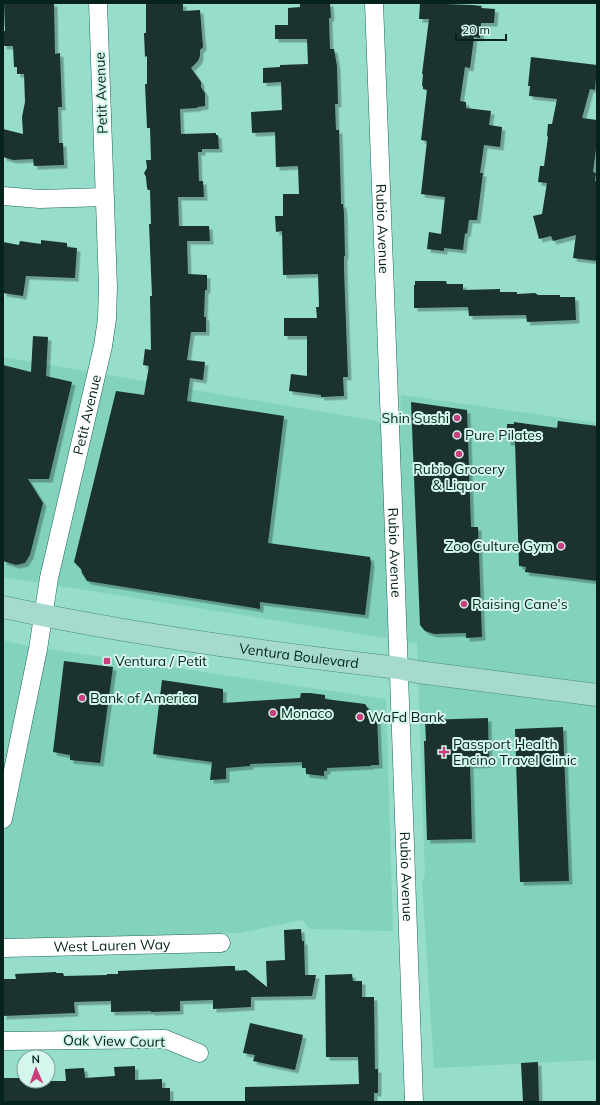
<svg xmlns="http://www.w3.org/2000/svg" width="600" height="1105" font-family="Mulish,sans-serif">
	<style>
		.built { fill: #82d2be }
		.building { fill: #1a332d; filter: url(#shadow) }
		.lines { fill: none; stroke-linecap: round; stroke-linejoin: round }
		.minor-casing { stroke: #1c6557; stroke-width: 19 }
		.major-casing { stroke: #478a7b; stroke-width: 23 }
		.minor { stroke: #fff; stroke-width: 18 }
		.major { stroke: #a6dace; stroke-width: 22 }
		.poi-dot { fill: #c8407d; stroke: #d4f6ec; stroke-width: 1.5 }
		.labels { text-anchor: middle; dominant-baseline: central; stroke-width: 4; stroke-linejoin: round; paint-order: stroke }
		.street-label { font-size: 14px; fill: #05231c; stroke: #d4f6ec }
		.poi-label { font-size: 14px; fill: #05231c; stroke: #d4f6ec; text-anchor: start }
	</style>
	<defs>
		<filter id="shadow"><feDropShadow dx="3.5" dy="3.5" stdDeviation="0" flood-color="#0004"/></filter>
	</defs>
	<rect width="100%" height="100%" fill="#97ddcb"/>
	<g class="built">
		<polygon points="3,357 399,425 401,395 597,423 597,1060 434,1068 422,883 425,873 417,643 3,577"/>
		<polygon points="3,640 22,645 386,699 393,931 310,929 302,920 240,933 3,939"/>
	</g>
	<g class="building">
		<polygon points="4,3 54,3 55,54 60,53 62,107 58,107 59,143 63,143 64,165 34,166 33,159 13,160 3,157 3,129 23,134 22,117 25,102 24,74 17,74 17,67 14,67 13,46 3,46 3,31 5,31"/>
		<polygon points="146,3 183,3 183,11 200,10 203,47 200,50 200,56 198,61 191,68 201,82 201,87 205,93 205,106 198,107 197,108 180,109 181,134 216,133 216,135 218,135 219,149 202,149 202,152 198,152 199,181 203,181 204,197 178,197 179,226 209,226 210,241 187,241 188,274 207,275 207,290 205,290 204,317 206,317 206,332 191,332 187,360 205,362 203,380 190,378 187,401 284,416 268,543 370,557 371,564 365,615 260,602 260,609 87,581 82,573 81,569 74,562 116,391 144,395 149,366 143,365 145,349 151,350 150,296 152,296 149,224 151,224 150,190 148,190 147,188 146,177 144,173 147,168 146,160 151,160 150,128 147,128 145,84 147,84 147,56 145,57 144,33 146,33"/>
		<polygon points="300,3 330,3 331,18 329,18 330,49 334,49 337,66 338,104 335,104 336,130 339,130 341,199 341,204 343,204 344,213 345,256 344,256 344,270 348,377 343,377 344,396 321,397 321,395 289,391 291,374 307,376 307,336 284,336 284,318 317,318 316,307 319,307 318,274 283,275 282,231 276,232 275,216 283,216 283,194 299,194 298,166 276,167 275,132 252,133 251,112 282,110 281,82 263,83 263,68 280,67 280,65 308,64 307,39 275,39 275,25 288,25 288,8 300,7"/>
		<polygon points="420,3 472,5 482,6 481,8 495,9 494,23 481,23 480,38 474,37 470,68 465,67 460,101 466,102 466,108 491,111 489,125 502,127 500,147 484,145 480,173 483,173 477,220 469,220 467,234 465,233 463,250 444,248 444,251 427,249 429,232 441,234 445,197 421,194 427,141 421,140 427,90 423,89 423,86 422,86 423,74 422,74 429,19 419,19"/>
		<polygon points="531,57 597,65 595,90 590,89 582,118 597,120 597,142 593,172 596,173 595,181 597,181 597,261 573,258 576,235 553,241 551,236 539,239 533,216 542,214 547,183 538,182 540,166 544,166 548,137 547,136 548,124 552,124 557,99 529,96 530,86 528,86"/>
		<polygon points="41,240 67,243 67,247 77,248 75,278 26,276 23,296 3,293 3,242 19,245 20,241 41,244"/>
		<polygon points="415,281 446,281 447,284 463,284 463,290 500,289 500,292 517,292 517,294 535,293 538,295 560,295 560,297 575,297 576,320 527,322 526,315 469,316 468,307 414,308 414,285 415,285"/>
		<polygon points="33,336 48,337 46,376 72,382 49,479 28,479 43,503 30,555 25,563 16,565 3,561 3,365 31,372"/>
		<polygon points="411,402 467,410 471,527 478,527 482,637 466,638 466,633 434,634 425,631 420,625"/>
		<polygon points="558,421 597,426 597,581 525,572 526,567 519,566 515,442 507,442 507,424 514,424 514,422 557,428"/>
		<polygon points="64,661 113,667 100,763 70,760 70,755 53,752"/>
		<polygon points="162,680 223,689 223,703 300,698 301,693 310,693 325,695 325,699 365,704 373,716 377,716 379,765 371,765 371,766 327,768 327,771 324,771 324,776 306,774 306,768 302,768 302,762 250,764 250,766 226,768 226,779 210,780 212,762 153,754"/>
		<polygon points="488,718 489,764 470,765 472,839 427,840 424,741 426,741 425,720"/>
		<polygon points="563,727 569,881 520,882 515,729"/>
		<polygon points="301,929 302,941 304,941 305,975 316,975 312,996 251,997 251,1007 213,1009 213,1000 180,1001 180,1011 151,1012 151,1011 111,1012 111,1001 74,1002 75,1013 3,1016 3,979 16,979 15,974 56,972 56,973 63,973 64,976 107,975 107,974 118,974 118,971 228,966 235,966 235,971 246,970 267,987 266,961 285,960 284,930"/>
		<polygon points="352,974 353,981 362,981 362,997 374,997 375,1069 378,1069 378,1093 374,1093 374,1102 245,1102 245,1087 359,1084 358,1057 326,1057 325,975"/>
		<polygon points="250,1023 303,1035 295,1070 253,1061 255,1055 243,1053"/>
		<polygon points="538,1062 539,1102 523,1102 521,1063"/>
		<polygon points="135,1066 135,1080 162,1079 162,1088 170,1088 170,1102 3,1102 3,1078 20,1078 20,1081 66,1081 65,1069 84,1068 85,1078 115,1076 114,1067"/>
	</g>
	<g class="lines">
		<defs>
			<g id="minor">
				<path id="s1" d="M374 3C388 369 402 736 414 1102"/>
				<polyline points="3,196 40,199 105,197"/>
				<path id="s2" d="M3 819 38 649 49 578 103 346 107 319 108 287 98 3"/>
				<path id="s3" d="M3 948 221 943"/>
				<polyline points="3,1041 165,1039 199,1053"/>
			</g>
			<g id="major">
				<path id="s4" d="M3 607C134 635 266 653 399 668L418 672 597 695"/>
			</g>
		</defs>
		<use href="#minor" class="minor-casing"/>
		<use href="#major" class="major-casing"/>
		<use href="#minor" class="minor"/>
		<use href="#major" class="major"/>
	</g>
	<g class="poi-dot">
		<circle cx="457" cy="418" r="4"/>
		<circle cx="457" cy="435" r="4"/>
		<circle cx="459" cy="454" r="4"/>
		<circle cx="561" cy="546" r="4"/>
		<circle cx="464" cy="604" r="4"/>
		<rect x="103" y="657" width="8" height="8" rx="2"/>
		<circle cx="82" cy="698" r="4"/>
		<circle cx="273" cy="713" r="4"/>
		<circle cx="360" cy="717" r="4"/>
		<path d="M442 746h4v4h4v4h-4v4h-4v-4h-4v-4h4z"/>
	</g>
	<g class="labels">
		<g class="street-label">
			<text transform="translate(101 93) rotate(-92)">Petit Avenue</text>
			<text stroke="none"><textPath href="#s1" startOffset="226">Rubio Avenue</textPath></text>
			<text stroke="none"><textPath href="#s2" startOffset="413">Petit Avenue</textPath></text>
			<text stroke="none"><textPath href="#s1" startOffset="550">Rubio Avenue</textPath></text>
			<text stroke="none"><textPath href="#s4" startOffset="300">Ventura Boulevard</textPath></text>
			<text stroke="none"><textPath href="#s1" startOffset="874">Rubio Avenue</textPath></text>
			<text stroke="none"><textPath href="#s3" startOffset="109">West Lauren Way</textPath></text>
			<text transform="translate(114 1041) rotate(1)">Oak View Court</text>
		</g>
		<g class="poi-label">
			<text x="449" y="418" text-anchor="end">Shin Sushi</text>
			<text x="465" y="435">Pure Pilates</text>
			<text x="459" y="469" text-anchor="middle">Rubio Grocery<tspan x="459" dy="16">&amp; Liquor</tspan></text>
			<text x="553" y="546" text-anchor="end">Zoo Culture Gym</text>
			<text x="472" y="604">Raising Cane's</text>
			<text x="115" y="661">Ventura / Petit</text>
			<text x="90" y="698">Bank of America</text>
			<text x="281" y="713">Monaco</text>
			<text x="368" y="717">WaFd Bank</text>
			<text x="453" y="744">Passport Health<tspan x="453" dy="16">Encino Travel Clinic</tspan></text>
		</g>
	</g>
	<rect width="600" height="1105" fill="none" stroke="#05231c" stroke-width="8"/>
	<g transform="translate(36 1069) rotate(358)"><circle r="19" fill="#d4f6ec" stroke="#81a299"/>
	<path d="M0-3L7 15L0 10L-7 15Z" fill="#c8407d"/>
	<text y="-6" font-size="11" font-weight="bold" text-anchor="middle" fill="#05231c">N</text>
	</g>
	<path d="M456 34v6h50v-6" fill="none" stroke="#05231c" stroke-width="2"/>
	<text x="462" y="34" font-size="12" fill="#05231c" stroke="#d4f6ec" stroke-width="3" paint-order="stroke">20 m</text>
</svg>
